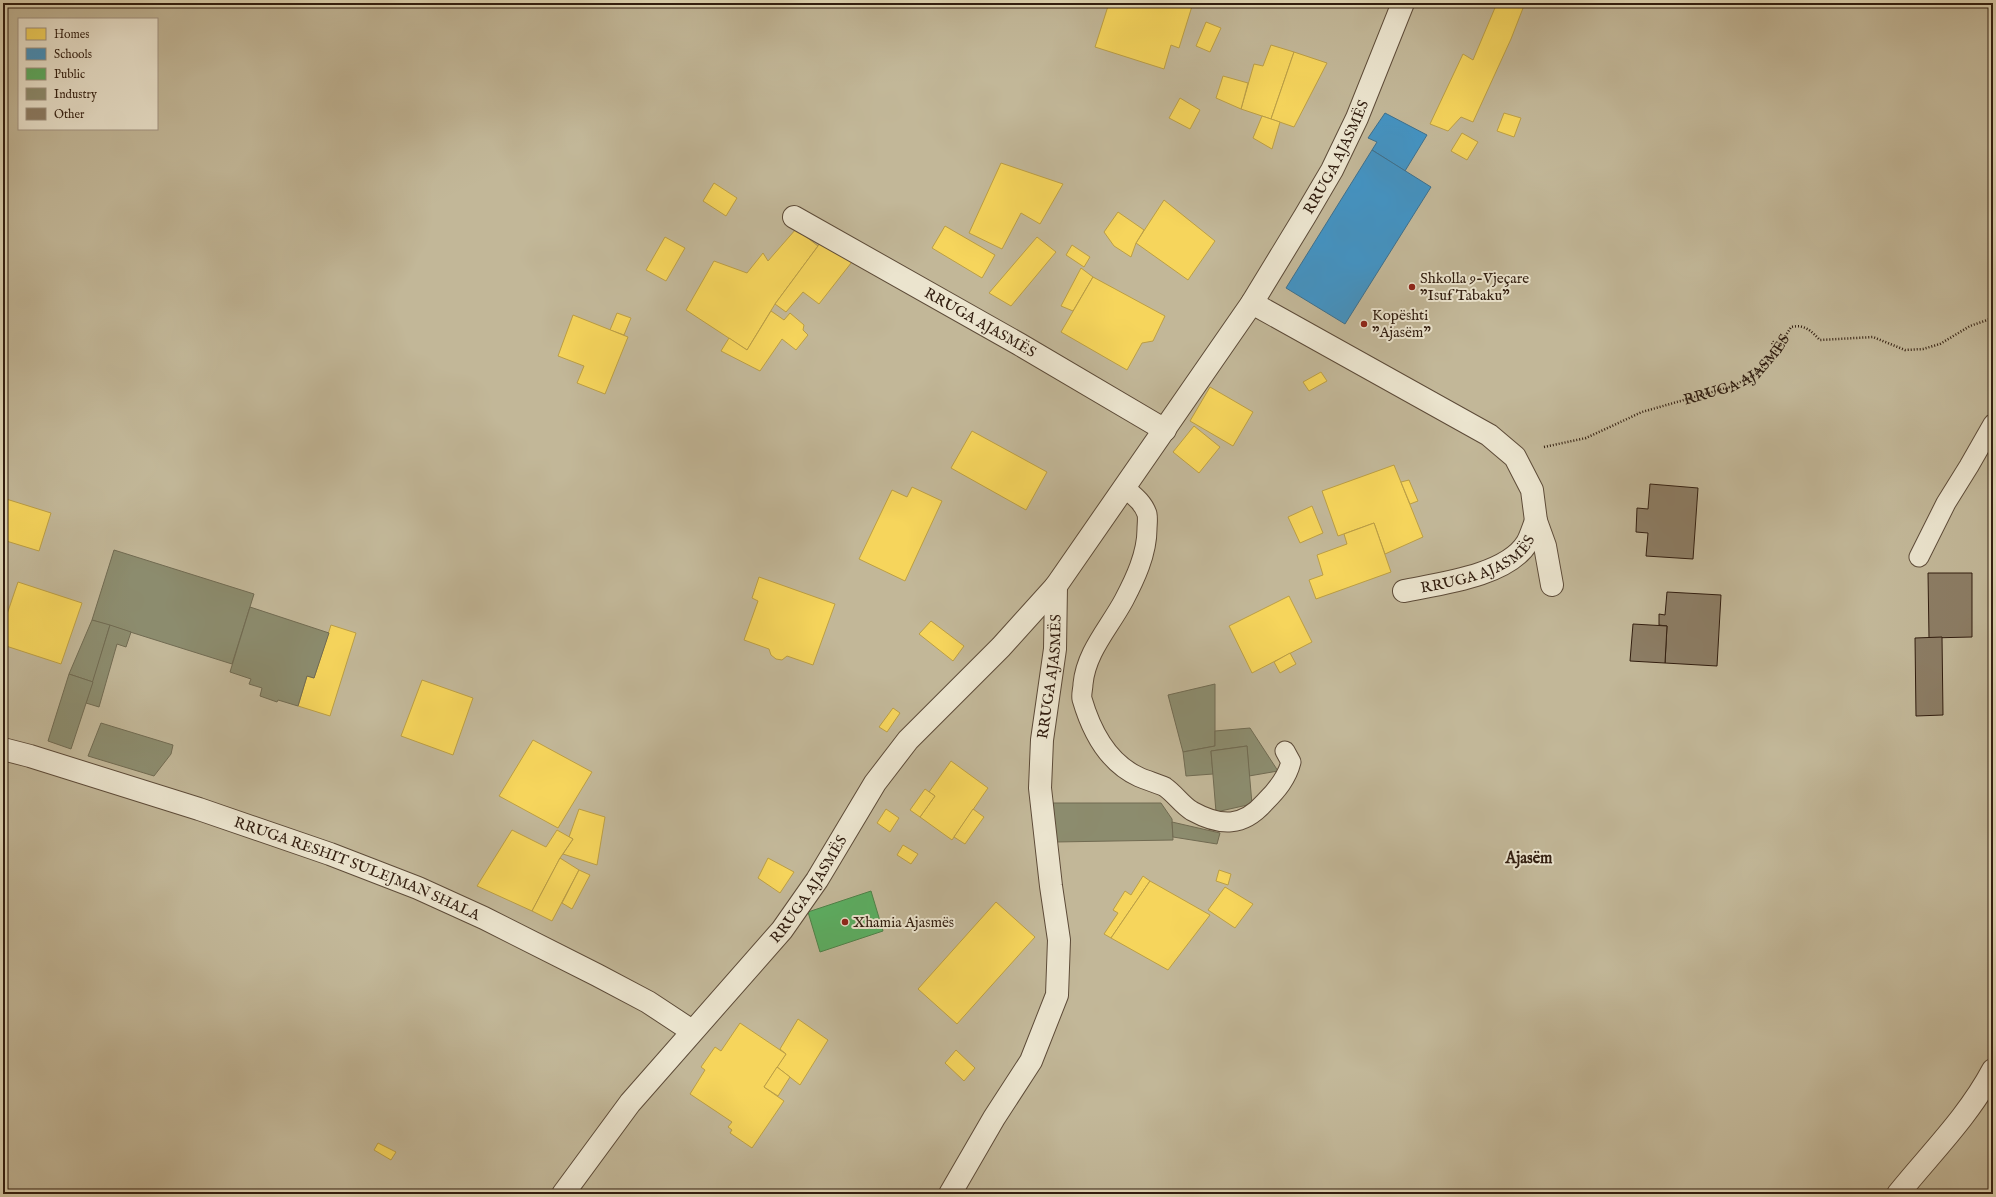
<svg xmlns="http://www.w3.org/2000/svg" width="1996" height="1197" font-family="'IM FELL English',serif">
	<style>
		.green { fill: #c2b798; stroke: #7a6a54; fill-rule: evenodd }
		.homes { fill: #f6d55c; stroke: #bb9e45 }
		.schools { fill: #4393c3; stroke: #3e708d }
		.public { fill: #5aae61; stroke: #4e8248 }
		.industry { fill: #8c8c6e; stroke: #716b52 }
		.building { fill: #8c7d65; stroke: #311d0f }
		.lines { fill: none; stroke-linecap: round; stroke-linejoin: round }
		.lane-casing { stroke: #5d4b38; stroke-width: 21 }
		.street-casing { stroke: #5d4b38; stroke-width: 24 }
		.path { stroke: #311d0f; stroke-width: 2.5; stroke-dasharray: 1 2; stroke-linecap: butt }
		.lane { stroke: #ebe4ce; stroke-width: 19 }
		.street { stroke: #ebe4ce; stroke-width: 22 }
		.poi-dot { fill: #8f2418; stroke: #ebe4ce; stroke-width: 1.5 }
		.labels { text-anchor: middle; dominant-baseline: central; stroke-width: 4; stroke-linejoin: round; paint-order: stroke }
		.street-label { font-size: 15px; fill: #311d0f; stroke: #ebe4ce }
		.poi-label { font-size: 15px; fill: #311d0f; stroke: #ebe4ce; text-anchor: start }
		.neighbourhood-label { font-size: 16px; font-weight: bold; fill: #311d0f; stroke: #ebe4ce }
	</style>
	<rect width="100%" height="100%" fill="#e0d6b4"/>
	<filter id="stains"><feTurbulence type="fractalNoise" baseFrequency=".005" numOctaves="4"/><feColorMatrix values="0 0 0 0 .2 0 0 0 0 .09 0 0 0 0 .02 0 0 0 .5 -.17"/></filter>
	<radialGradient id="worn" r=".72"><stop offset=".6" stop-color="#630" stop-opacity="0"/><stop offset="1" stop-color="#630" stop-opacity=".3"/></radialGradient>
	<path class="green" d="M3 3H1993V1194H3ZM19 19H157V129H19Z"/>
	<g class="homes">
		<polygon points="1109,3 1193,3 1179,48 1171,45 1164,69 1095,47"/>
		<polygon points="1497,3 1525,3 1511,39 1473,122 1461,117 1448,131 1430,124 1463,54 1473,60"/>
		<polygon points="1206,22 1221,28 1210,52 1196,46"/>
		<polygon points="1271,45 1294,52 1271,119 1241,109 1254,64 1263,66"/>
		<polygon points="1294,52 1327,63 1294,127 1271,119"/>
		<polygon points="1223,76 1248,83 1241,109 1216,98"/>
		<polygon points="1180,98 1200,110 1190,129 1169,118"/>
		<polygon points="1504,113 1521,118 1514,137 1497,131"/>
		<polygon points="1262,116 1280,122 1272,149 1253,138"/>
		<polygon points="1462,133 1478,142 1467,160 1451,151"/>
		<polygon points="1001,163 1063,184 1040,224 1021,213 1002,249 969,233"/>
		<polygon points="714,183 737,198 726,216 703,201"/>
		<polygon points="1164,200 1215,241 1188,280 1136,243"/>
		<polygon points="1118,212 1144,230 1136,243 1131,257 1114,246 1104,232"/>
		<polygon points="945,226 995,255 982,278 932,248"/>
		<polygon points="796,229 818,246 775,304 747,350 686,310 714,261 747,273 763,253 768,261"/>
		<polygon points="665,237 685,248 666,281 646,270"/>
		<polygon points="822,237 855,258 819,304 803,292 786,312 775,304 818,246"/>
		<polygon points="1037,237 1056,252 1011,306 989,293"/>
		<polygon points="1072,245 1090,257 1084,267 1066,255"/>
		<polygon points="1081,268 1093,277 1073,311 1061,306"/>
		<polygon points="1093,277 1165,316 1153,341 1142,343 1127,370 1061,332"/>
		<polygon points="771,311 784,320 790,313 804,325 803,330 808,335 796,350 782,339 760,371 721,351 729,338 747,350"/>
		<polygon points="617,313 631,318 624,335 610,330"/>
		<polygon points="573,315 628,337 605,394 577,383 584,366 558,356"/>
		<polygon points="1321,372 1327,381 1309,391 1303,382"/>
		<polygon points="1210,387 1253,412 1233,446 1190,421"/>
		<polygon points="1194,426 1220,447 1199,473 1173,452"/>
		<polygon points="972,431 1047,472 1026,510 951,468"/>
		<polygon points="1394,465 1423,537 1385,554 1374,523 1338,536 1322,491"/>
		<polygon points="1409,480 1418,501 1410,504 1401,482"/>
		<polygon points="912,487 942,501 905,581 859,559 892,490 907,497"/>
		<polygon points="3,498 51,513 39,551 3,540"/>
		<polygon points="1312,506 1323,533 1300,543 1288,517"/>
		<polygon points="1374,523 1391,572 1316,599 1309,580 1323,575 1317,555 1347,544 1344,534"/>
		<polygon points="759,577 835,604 813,665 787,656 782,660 776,659 771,655 769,649 744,640 758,601 752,598"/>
		<polygon points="18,582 82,603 61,664 3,645 3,626"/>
		<polygon points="1289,596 1312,642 1252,673 1229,626"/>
		<polygon points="931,621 964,646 953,661 919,634"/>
		<polygon points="331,625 356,633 330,716 298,706 307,676 314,678"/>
		<polygon points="1290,653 1296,664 1280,673 1274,662"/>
		<polygon points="422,680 473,698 453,755 401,736"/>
		<polygon points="893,708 900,713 887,732 879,727"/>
		<polygon points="533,740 592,772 558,828 499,796"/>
		<polygon points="951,761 988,788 952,840 920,817 935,796 929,792"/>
		<polygon points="925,789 935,796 920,817 910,810"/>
		<polygon points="579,809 605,817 597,865 563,854 573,839 569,837"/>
		<polygon points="886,809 899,818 890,832 877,823"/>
		<polygon points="973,809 984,817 965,844 954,837"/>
		<polygon points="512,830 546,847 557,830 573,839 560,858 532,911 477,886"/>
		<polygon points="903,845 918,854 911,864 897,855"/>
		<polygon points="560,858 579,870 552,921 532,911"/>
		<polygon points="768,858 794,872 780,893 758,878"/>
		<polygon points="579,870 590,875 572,909 562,903"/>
		<polygon points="1219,870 1231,874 1228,885 1216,881"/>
		<polygon points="1143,876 1150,881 1111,938 1104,934 1118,913 1113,910 1125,891 1131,895"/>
		<polygon points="1150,881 1210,915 1168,970 1111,938"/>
		<polygon points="1225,887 1253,904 1235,928 1208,910"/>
		<polygon points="996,902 1035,937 957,1024 918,989"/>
		<polygon points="798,1019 828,1040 800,1085 777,1067 786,1054 780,1049"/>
		<polygon points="740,1023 786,1054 764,1087 784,1101 752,1148 730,1133 732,1130 728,1127 732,1122 690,1094 705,1070 701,1067 715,1047 721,1051"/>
		<polygon points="956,1050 975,1068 964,1081 945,1063"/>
		<polygon points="777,1067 790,1077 778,1096 764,1087"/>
		<polygon points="378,1143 396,1152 391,1160 374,1150"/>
	</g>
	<g class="schools">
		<polygon points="1385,113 1427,135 1405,171 1372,150 1377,142 1368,138"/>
		<polygon points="1372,150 1431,187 1345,324 1286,288"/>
	</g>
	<polygon class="public" points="871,891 883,931 820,952 808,912"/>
	<g class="industry">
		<polygon points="114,550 254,594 232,664 92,620"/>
		<polygon points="250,607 329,633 314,678 307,676 298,706 278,700 277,702 260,696 262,688 249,684 251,679 230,672"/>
		<polygon points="92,620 110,625 93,682 69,674"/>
		<polygon points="110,625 131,632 126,647 117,644 99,707 86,703"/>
		<polygon points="69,674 93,682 71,749 48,741"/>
		<polygon points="1215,684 1215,746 1183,752 1168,695"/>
		<polygon points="101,723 173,745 171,754 154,776 88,756"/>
		<polygon points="1250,728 1278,771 1249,776 1247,746 1211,751 1213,774 1186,776 1183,752 1215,746 1215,731"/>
		<polygon points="1247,746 1252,804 1216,812 1211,751"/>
		<polygon points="1053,803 1161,803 1172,819 1173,840 1055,842"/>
		<polygon points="1172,822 1220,833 1217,844 1173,837"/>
	</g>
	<g class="building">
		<polygon points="1650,484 1698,488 1693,559 1646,556 1648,533 1636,532 1637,508 1648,509"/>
		<polygon points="1928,573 1972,573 1972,637 1929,638"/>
		<polygon points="1667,592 1721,595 1717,666 1665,663 1667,626 1659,625 1659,614 1665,615"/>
		<polygon points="1633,624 1667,626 1665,663 1630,661"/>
		<polygon points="1942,637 1943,715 1916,716 1915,638"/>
	</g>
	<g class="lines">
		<defs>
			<g id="lane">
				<path d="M1124 487C1133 495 1143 502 1147 514 1148 519 1147 525 1147 529 1147 554 1135 579 1124 600 1109 628 1086 652 1083 684 1083 689 1081 694 1082 699 1091 730 1108 763 1139 777 1148 781 1157 783 1165 787 1175 794 1182 805 1192 811 1221 827 1243 827 1265 802 1277 790 1287 778 1291 762L1285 751"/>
				<polyline points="1919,557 1946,503 1969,466 1993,424"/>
			</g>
			<g id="street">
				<path id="s2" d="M794 217 1019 344 1165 430"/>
				<polyline points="1252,303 1489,435 1515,457 1532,490 1536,521 1545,546 1552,585"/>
				<path id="s3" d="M1404 591C1438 584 1507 576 1527 543 1531 536 1533 528 1536 521"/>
				<path id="s4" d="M3 749 30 756 199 809 330 854 418 888 484 918 597 975 648 1002 692 1031"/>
				<path id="s5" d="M563 1194 630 1103 782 930 817 880 875 783 908 740 1001 647 1056 586 1252 303 1305 216 1332 170 1357 118 1403 3"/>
				<path id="s6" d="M950 1194 994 1118 1031 1061 1057 995 1059 940 1051 886 1040 788 1042 740 1055 649 1056 586"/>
				<path d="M1898 1194C1931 1153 1968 1117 1993 1070"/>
			</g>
		</defs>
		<use href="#lane" class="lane-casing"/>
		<use href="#street" class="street-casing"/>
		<path class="path" id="s1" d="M1544 447 1586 438 1642 412 1733 386 1756 374 1762 367 1778 348 1791 327C1805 324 1811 331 1820 340L1873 337 1905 350 1923 349 1940 344 1970 326 1993 318"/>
		<use href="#lane" class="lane"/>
		<use href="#street" class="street"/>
	</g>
	<g class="poi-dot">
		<circle cx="1412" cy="287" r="4"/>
		<circle cx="1364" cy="324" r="4"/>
		<circle cx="845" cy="922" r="4"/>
	</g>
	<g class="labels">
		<g class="street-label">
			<text stroke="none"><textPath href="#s5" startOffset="1298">RRUGA AJASMËS</textPath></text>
			<text stroke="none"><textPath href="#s2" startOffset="214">RRUGA AJASMËS</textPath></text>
			<text stroke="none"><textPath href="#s1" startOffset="211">RRUGA AJASMËS</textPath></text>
			<text stroke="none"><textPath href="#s3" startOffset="80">RRUGA AJASMËS</textPath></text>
			<text stroke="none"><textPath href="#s6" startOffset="547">RRUGA AJASMËS</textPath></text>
			<text stroke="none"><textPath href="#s4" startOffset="374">RRUGA RESHIT SULEJMAN SHALA</textPath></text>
			<text stroke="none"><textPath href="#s5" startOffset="392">RRUGA AJASMËS</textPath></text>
		</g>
		<g class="poi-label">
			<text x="1420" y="278">Shkolla 9-Vjeçare<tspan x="1420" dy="17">"Isuf Tabaku"</tspan></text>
			<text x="1372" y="315">Kopështi<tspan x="1372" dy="17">"Ajasëm"</tspan></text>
			<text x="853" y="922">Xhamia Ajasmës</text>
		</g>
		<g class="neighbourhood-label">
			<text x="1529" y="859">Ajasëm</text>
		</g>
	</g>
	<rect width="1996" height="1197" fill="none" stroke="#e0d6b4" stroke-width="16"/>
	<rect x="4" y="4" width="1988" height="1189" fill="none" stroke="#311d0f" stroke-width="2"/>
	<rect x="8" y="8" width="1980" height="1181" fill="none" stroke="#311d0f"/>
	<rect x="18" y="18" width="140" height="112" fill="#ebe4ce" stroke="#a19482"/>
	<rect x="26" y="28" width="20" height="12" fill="#f6d55c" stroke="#a19482"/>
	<text x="54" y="38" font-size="12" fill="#311d0f">Homes</text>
	<rect x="26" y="48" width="20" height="12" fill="#4393c3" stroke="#a19482"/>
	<text x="54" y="58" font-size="12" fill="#311d0f">Schools</text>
	<rect x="26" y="68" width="20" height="12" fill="#5aae61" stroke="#a19482"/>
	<text x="54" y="78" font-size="12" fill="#311d0f">Public</text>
	<rect x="26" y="88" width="20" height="12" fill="#8c8c6e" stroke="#a19482"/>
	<text x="54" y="98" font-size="12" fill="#311d0f">Industry</text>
	<rect x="26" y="108" width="20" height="12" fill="#8c7d65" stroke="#a19482"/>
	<text x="54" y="118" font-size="12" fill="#311d0f">Other</text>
	<rect width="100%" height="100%" filter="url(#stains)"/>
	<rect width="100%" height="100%" fill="url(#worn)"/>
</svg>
